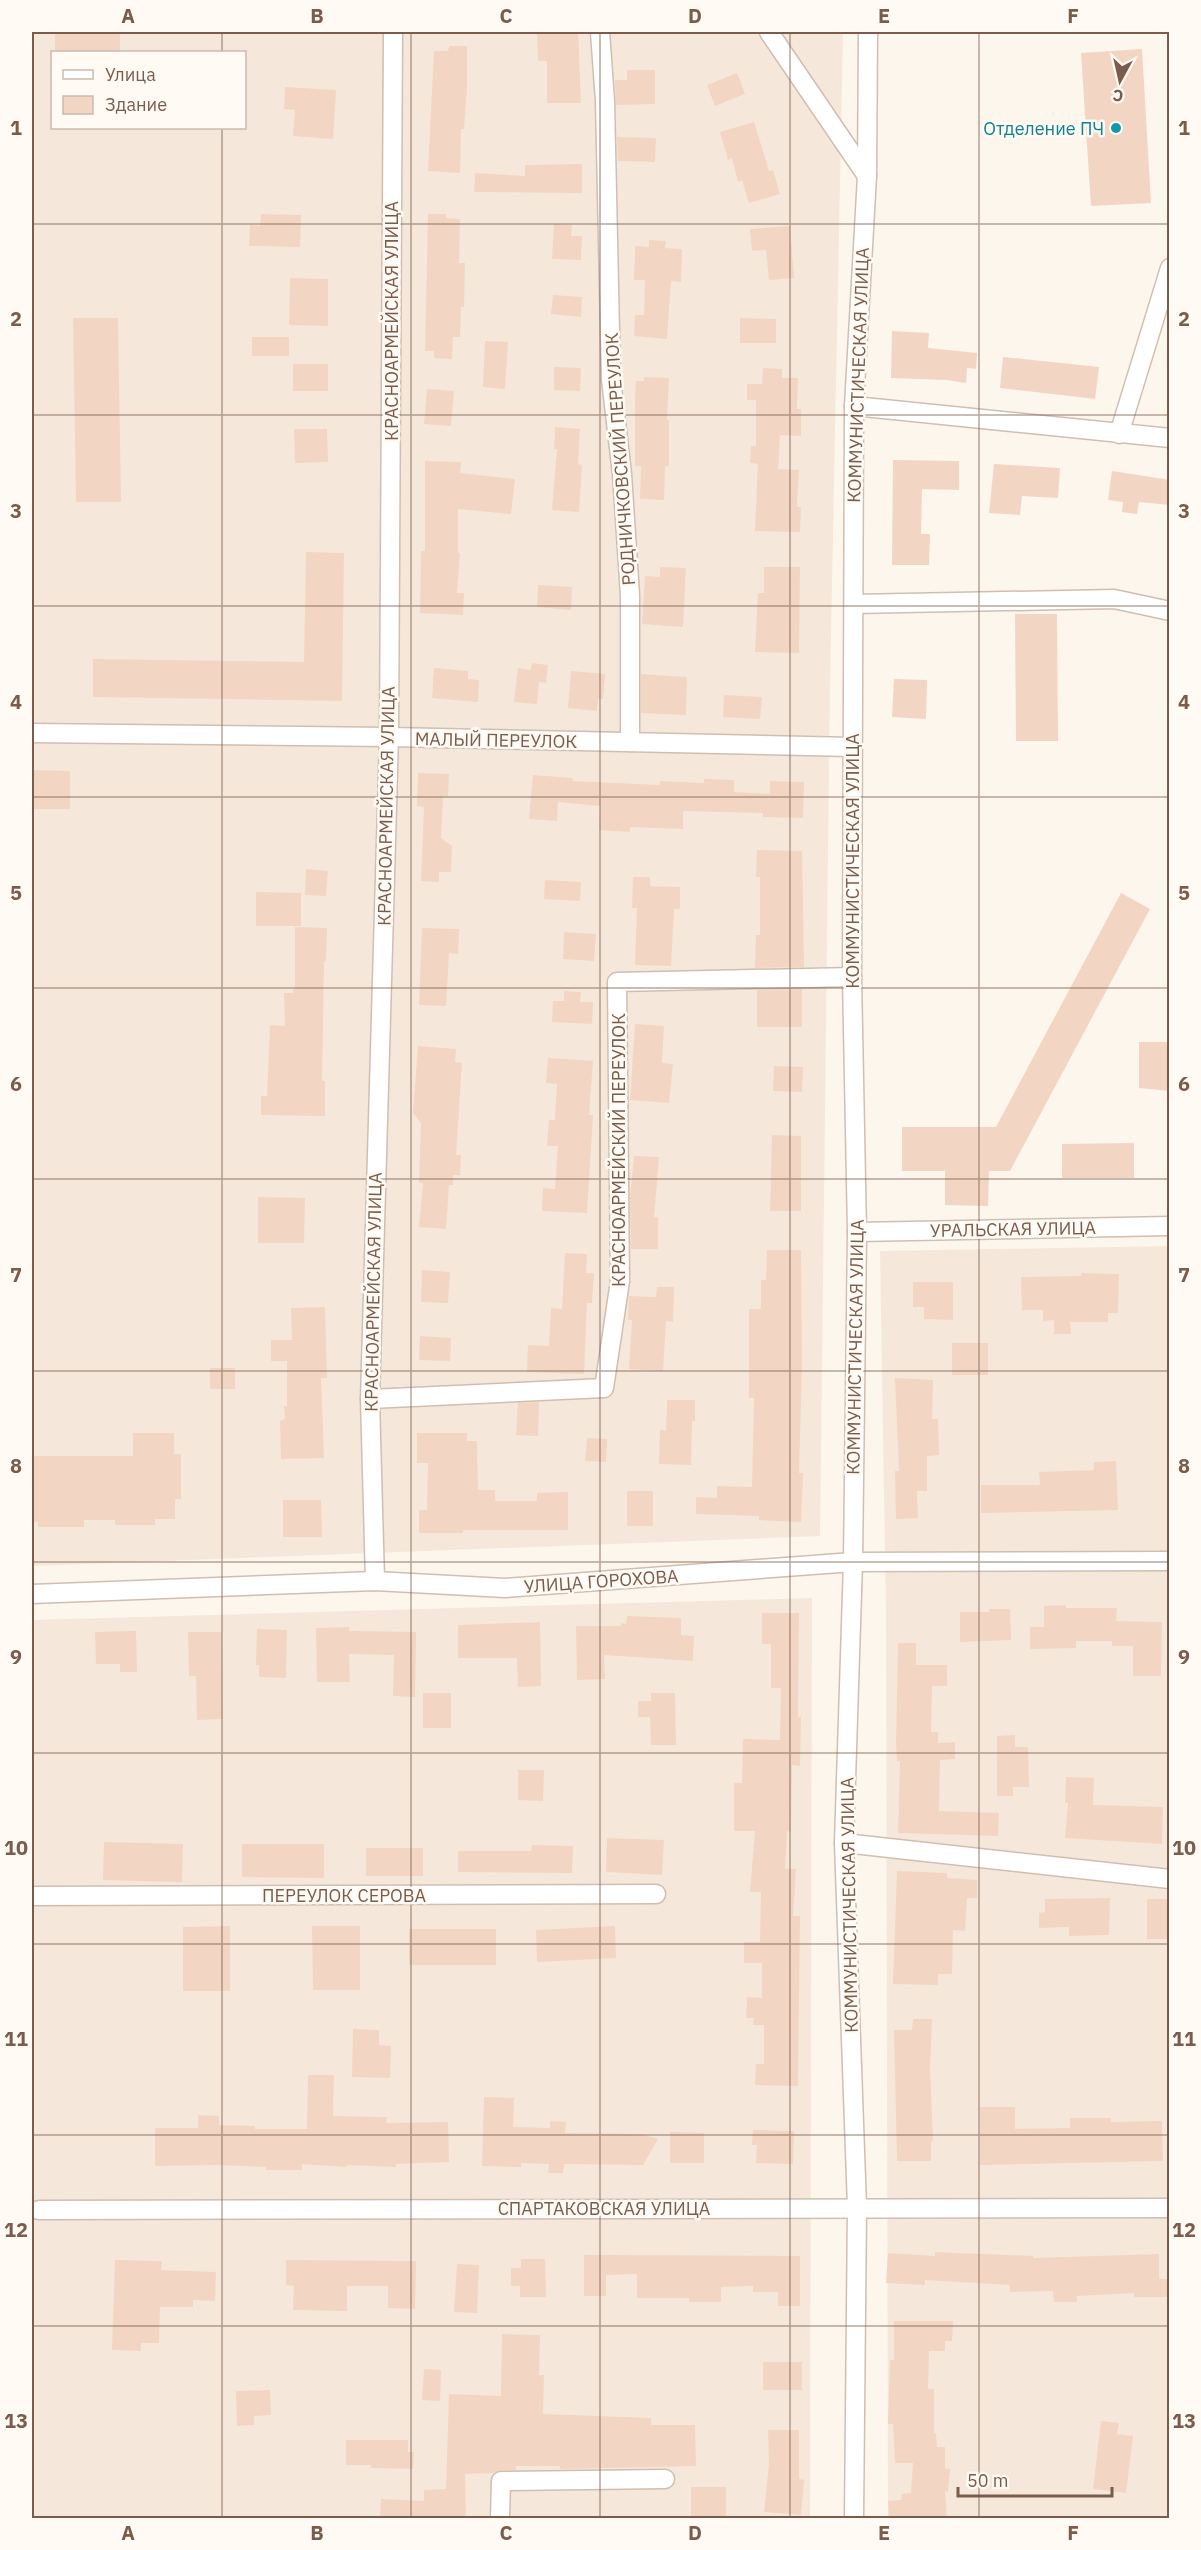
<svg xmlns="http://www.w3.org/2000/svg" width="1201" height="2550" font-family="'IBM Plex Sans',sans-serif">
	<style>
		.residential { fill: #f5e8da; fill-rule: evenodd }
		.building { fill: #f3d5c3 }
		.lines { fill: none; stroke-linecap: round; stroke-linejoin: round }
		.minor-casing { stroke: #d1beb0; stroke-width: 21 }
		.minor { stroke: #fff; stroke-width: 18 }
		.grid { fill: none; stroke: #7a5c4d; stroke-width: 1.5; stroke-opacity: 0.55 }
		.culture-dot { fill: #0f9aa8; stroke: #fffaf3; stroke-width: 2 }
		.labels { text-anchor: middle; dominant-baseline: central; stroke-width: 5; stroke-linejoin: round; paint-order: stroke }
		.culture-label { font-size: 18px; fill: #0d838f; stroke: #fffaf3; text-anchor: end }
		.street-label { font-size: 18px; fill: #7a5c4d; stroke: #fffaf3 }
		.neatline { fill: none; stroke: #7a5c4d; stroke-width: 2 }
		.grid-label { font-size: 20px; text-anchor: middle; font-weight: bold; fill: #7a5c4d }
	</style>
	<rect width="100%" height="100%" fill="#fdf6ec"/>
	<g class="residential">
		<path d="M32 32H843L830 685 820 1536 32 1566ZM52 52H244V128H52Z"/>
		<polygon points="1169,1246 1169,2518 888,2518 886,1613 880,1251"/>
		<polygon points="812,1598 810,2518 32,2518 32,1620"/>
	</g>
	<g class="building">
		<rect x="55" y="32" width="65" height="20"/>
		<polygon points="537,32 578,32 581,103 547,103 547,61 538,61"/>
		<polygon points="449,46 467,46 467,86 464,129 461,129 460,173 428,171 434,51 448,51"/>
		<polygon points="1142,49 1151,203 1091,206 1081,53"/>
		<polygon points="627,70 655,70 655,104 616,105 615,80 627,80"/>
		<polygon points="737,73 745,94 715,106 707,85"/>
		<polygon points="285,87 336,90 333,139 293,136 295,110 284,109"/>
		<polygon points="754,122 769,171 773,170 780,194 749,203 742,180 738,182 732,158 728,160 720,132"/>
		<polygon points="617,137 656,138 655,162 618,161"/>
		<polygon points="582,164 582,193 474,192 475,173 525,176 525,165"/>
		<polygon points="261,214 301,215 300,247 249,246 250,225 260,226"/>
		<polygon points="428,214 446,214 446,218 460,219 459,263 465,263 464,307 461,307 460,337 453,337 452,359 434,358 434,351 425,351"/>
		<polygon points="554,224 572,225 571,236 582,236 581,260 552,259"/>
		<polygon points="790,226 794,278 769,280 766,250 752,251 750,229"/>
		<polygon points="649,240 666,241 665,248 682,249 681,282 671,281 667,339 634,336 635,315 644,315 645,280 634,280 635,246 649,247"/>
		<polygon points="290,278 328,279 328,326 289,325"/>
		<polygon points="553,295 582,297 581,317 551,314"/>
		<polygon points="73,318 118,318 121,502 76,502"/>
		<polygon points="740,318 776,319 776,343 740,343"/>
		<polygon points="892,331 929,333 928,348 977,353 976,369 967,368 966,383 947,380 891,378"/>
		<rect x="252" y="337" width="37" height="19"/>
		<polygon points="485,341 508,342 505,389 483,387"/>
		<polygon points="1003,357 1099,367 1095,399 1000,388"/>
		<rect x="293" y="364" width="35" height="27"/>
		<polygon points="554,367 581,368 580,391 554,390"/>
		<polygon points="763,368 782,369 782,378 798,378 797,409 801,409 801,436 780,435 778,469 799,470 797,507 801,507 800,532 755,531 758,464 750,463 751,446 756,446 756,400 747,400 747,384 762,384"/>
		<polygon points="644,377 669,378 667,420 669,420 669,466 665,466 664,500 640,499 641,466 635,466 635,400 636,381 644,381"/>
		<polygon points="427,389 454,391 451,426 424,424"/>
		<polygon points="555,427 580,429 578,464 582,465 579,512 552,510 557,449 554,449"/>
		<polygon points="294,429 327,429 328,462 295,463"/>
		<polygon points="893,460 959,461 959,490 922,489 921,534 930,534 929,565 892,565"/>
		<polygon points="425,461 461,462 460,473 515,479 511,514 458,509 458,553 460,553 457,593 464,593 463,615 420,613 421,551 425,551"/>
		<polygon points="994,464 1060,468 1058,498 1022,496 1020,515 989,513"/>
		<polygon points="1112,471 1170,480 1170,505 1139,502 1137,514 1122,512 1123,502 1108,500"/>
		<polygon points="306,552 344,553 342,701 93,697 93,659 304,662"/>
		<polygon points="660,567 686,568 683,627 642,624 645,576 660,577"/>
		<polygon points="764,567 800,567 799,653 755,652 758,593 764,593"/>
		<polygon points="538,585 572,587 571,610 537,607"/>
		<polygon points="1015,614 1057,614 1058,741 1016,741"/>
		<polygon points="532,663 548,665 546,683 539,682 537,704 514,702 518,668 531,670"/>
		<polygon points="434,668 468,671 468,679 479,680 478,702 432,698"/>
		<polygon points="571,671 605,674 603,699 598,699 597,711 568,708"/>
		<polygon points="641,674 687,677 686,715 641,713"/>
		<polygon points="894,679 927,680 926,719 892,717"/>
		<polygon points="724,695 762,697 760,719 723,717"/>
		<polygon points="32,770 70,771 70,809 32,809"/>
		<polygon points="418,773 449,774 448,796 443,796 441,838 452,846 451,872 439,872 439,882 421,881 424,807 417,806"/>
		<polygon points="533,775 573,778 572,781 660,785 660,781 704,783 704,779 734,780 734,792 770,794 770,781 804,782 803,818 763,817 763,813 683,811 683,829 630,827 630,832 599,830 600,806 558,802 557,821 529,819"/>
		<polygon points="757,850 802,851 804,967 755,968 756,935 760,935 760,877 756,877"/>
		<polygon points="306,869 328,871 326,896 305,895"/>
		<polygon points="633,877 650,877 650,886 680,887 680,909 674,909 671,966 635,965 637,908 632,908"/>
		<polygon points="545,880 581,882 580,901 544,899"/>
		<polygon points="256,892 301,893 301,926 256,926"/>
		<polygon points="1121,893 1150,909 1010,1171 989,1171 988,1206 945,1205 945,1171 902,1171 902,1127 996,1127"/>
		<polygon points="295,927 327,928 326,961 324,961 322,1081 325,1081 325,1116 261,1115 261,1096 267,1096 270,1025 285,1026 284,993 293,993 293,989 295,989"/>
		<polygon points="422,928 459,929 458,954 449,953 446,1006 419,1005"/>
		<polygon points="564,932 596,934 594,961 563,959"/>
		<polygon points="802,989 802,1027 757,1027 757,990"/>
		<polygon points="564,991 581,992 580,1002 593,1002 592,1024 552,1022 553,1001 564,1001"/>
		<polygon points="635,1024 664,1026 662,1063 673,1064 669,1103 630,1100"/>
		<polygon points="1139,1042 1170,1042 1170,1091 1139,1088"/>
		<polygon points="418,1046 456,1049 455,1062 462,1063 456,1155 461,1155 460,1175 453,1175 453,1185 449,1185 446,1229 419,1227 423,1183 419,1183 421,1123 413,1113"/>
		<polygon points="548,1058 593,1061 589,1115 593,1115 587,1213 542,1211 543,1188 555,1189 558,1146 547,1146 549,1120 555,1120 557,1084 546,1083"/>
		<polygon points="774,1066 803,1067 802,1092 773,1091"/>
		<polygon points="772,1135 801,1136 801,1211 770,1211"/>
		<polygon points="1134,1143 1134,1178 1062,1178 1062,1144"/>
		<polygon points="634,1156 659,1157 654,1218 658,1217 658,1249 631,1249 630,1199"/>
		<polygon points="258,1197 305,1198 304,1243 258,1243"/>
		<polygon points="767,1250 801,1250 802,1365 799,1473 803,1473 801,1522 759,1520 759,1516 696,1514 696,1497 717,1498 717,1486 752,1487 754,1398 749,1398 749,1309 761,1309 761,1280 766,1280"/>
		<polygon points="565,1253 587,1254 586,1273 594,1273 592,1303 587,1303 584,1374 527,1372 528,1345 549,1346 551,1308 562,1309"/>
		<polygon points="422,1270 450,1272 448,1303 421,1302"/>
		<polygon points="1081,1273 1119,1274 1118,1313 1108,1313 1108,1322 1070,1322 1071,1334 1054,1334 1054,1320 1043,1321 1043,1310 1022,1310 1021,1277 1081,1276"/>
		<polygon points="913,1282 953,1282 953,1320 924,1319 924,1307 913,1307"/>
		<polygon points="657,1287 674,1287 673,1322 666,1321 663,1371 629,1369 632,1320 628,1320 629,1296 656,1297"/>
		<polygon points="325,1307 327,1378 321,1378 324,1458 281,1459 280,1421 285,1419 284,1406 287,1406 287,1361 271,1361 271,1340 292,1340 291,1308"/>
		<polygon points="420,1336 451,1338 450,1361 419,1360"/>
		<rect x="952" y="1343" width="36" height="32"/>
		<rect x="210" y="1368" width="25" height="21"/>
		<polygon points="895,1378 933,1380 932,1419 938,1419 939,1455 927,1456 927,1491 917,1491 918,1518 896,1519 895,1471 899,1471"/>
		<polygon points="667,1400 695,1400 695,1421 692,1421 691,1465 659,1464 660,1430 666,1430"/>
		<polygon points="539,1402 538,1436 516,1435 518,1403"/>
		<polygon points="133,1433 174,1433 174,1454 181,1454 181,1499 175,1499 175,1519 155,1519 155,1525 115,1525 115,1520 84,1520 84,1527 38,1527 38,1522 32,1522 32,1456 133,1456"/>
		<polygon points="417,1433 467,1433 467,1441 477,1441 478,1490 495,1490 495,1501 537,1501 537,1493 568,1492 568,1530 463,1530 463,1533 419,1533 419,1510 427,1510 428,1463 417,1463"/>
		<polygon points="587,1438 607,1439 606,1462 585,1461"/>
		<polygon points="1116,1461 1118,1510 981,1513 981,1485 1040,1485 1039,1472 1094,1470 1094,1462"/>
		<rect x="627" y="1491" width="26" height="35"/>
		<polygon points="283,1500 321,1500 322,1537 283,1537"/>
		<polygon points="1066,1605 1066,1608 1117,1608 1116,1621 1162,1622 1161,1676 1133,1676 1133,1646 1112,1646 1112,1641 1076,1641 1076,1648 1030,1649 1030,1627 1044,1627 1044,1606"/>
		<polygon points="989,1609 1010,1609 1011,1640 960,1642 960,1612 989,1612"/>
		<polygon points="762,1613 799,1613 798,1717 801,1717 800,1766 792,1765 791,1832 787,1831 785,1869 796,1869 793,1916 800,1916 798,2086 755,2085 756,2064 764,2064 764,2025 753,2025 754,2018 746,2018 747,1997 762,1998 762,1963 744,1963 744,1942 760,1942 761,1892 750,1892 755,1831 734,1831 734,1783 742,1783 743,1739 780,1740 781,1688 771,1688 771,1644 762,1644"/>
		<polygon points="627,1616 681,1618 681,1635 694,1636 693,1661 604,1655 605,1679 577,1680 576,1626 621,1626 621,1623 626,1624"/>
		<polygon points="540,1622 541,1686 518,1687 517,1658 458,1658 458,1625"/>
		<polygon points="349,1627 349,1631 416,1632 415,1697 393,1696 394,1655 349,1654 350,1682 317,1682 316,1628"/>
		<polygon points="257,1629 287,1630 286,1678 259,1677 259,1665 256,1665"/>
		<polygon points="136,1631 137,1672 120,1672 120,1664 96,1664 95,1632"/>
		<polygon points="188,1632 222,1632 223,1719 197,1720 196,1676 189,1676"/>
		<polygon points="898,1643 916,1643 916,1665 947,1665 947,1686 932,1686 931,1732 938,1732 938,1743 955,1742 955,1759 940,1760 939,1811 999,1813 998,1836 898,1833 900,1761 897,1761 896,1744"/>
		<rect x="423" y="1693" width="28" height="35"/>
		<polygon points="651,1693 675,1693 676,1745 651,1745 650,1717 638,1717 638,1701 651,1701"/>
		<polygon points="1015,1735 1015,1747 1028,1747 1029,1787 1013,1787 1013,1796 997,1796 997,1736"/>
		<polygon points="518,1770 544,1770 543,1801 518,1800"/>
		<polygon points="1066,1777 1094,1778 1093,1805 1163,1807 1162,1844 1065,1838 1068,1803 1065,1803"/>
		<polygon points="607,1838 664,1840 662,1875 606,1872"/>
		<polygon points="104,1842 183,1844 182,1882 103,1880"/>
		<polygon points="242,1844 324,1844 324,1878 242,1877"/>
		<polygon points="532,1845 573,1846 572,1873 458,1872 458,1851 531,1851"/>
		<rect x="366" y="1848" width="57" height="28"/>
		<polygon points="897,1871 947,1873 947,1878 977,1880 977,1898 967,1898 965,1931 953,1930 952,1974 938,1974 938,1985 893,1984"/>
		<polygon points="1110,1898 1109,1935 1069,1936 1069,1927 1039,1928 1039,1913 1045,1912 1045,1899"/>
		<rect x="1147" y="1899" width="23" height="40"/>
		<polygon points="230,1926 230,1991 183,1991 183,1927"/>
		<polygon points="312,1926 360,1926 360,1990 313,1990"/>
		<polygon points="615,1926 616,1958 537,1962 536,1930"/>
		<rect x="409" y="1929" width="87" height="36"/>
		<polygon points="913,2019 932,2019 930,2069 933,2141 931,2141 931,2161 897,2161 894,2030 912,2030"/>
		<polygon points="353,2029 379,2030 379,2045 391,2046 390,2078 352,2077"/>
		<polygon points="308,2075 334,2075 333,2116 387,2117 386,2123 448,2122 449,2162 396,2164 396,2167 347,2165 347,2167 302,2164 302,2170 266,2170 266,2167 217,2165 155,2166 155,2128 198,2128 198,2115 219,2116 219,2125 255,2126 255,2129 307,2129"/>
		<polygon points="484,2097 514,2098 513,2127 550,2128 550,2121 566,2122 565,2133 642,2134 658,2139 643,2165 564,2164 563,2173 548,2173 549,2164 521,2163 521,2167 482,2166"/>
		<polygon points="980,2107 1015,2107 1015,2129 1070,2128 1070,2118 1111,2118 1111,2122 1162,2121 1163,2161 980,2165"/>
		<polygon points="753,2130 794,2131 793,2164 756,2163 757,2145 752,2145"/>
		<polygon points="670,2132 704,2133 704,2163 670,2163"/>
		<polygon points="935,2252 1033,2256 1033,2258 1159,2254 1159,2279 1167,2279 1167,2297 1134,2297 1134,2293 1077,2296 1077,2302 1054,2302 1053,2291 1010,2292 1010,2285 925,2280 925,2285 886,2283 888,2253 935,2256"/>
		<polygon points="584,2255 800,2256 800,2306 778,2306 778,2292 753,2292 753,2286 721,2287 721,2302 689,2302 689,2298 637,2298 637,2274 606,2275 606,2296 584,2296"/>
		<polygon points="521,2259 545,2259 546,2297 520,2297 520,2286 511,2286 511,2268 521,2268"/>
		<polygon points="115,2260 162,2261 161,2270 216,2272 215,2301 193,2300 193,2307 160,2307 159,2343 141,2343 141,2351 112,2350"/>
		<polygon points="286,2260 416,2261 415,2309 388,2308 388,2286 347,2286 347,2311 293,2310 294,2286 286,2285"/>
		<polygon points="457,2264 479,2265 477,2313 454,2312"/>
		<polygon points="894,2321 953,2321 952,2341 945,2341 945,2351 929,2351 928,2389 934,2389 934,2433 936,2433 937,2447 945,2447 945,2468 950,2469 948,2492 945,2491 947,2518 889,2518 888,2501 901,2500 902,2494 911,2493 913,2463 895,2463 893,2424 888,2424 890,2360 894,2360"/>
		<polygon points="502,2334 540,2335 539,2375 544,2375 543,2414 651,2418 651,2425 695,2425 696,2466 560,2469 560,2466 516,2466 516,2470 500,2470 493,2473 465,2474 466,2518 380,2518 381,2499 424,2501 424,2490 446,2489 449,2394 501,2396"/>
		<rect x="763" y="2362" width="39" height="28"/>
		<polygon points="424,2369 441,2370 440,2401 422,2400"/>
		<polygon points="270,2390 271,2415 254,2416 254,2425 237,2426 236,2391"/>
		<polygon points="1101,2421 1119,2423 1117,2434 1133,2436 1126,2493 1093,2489"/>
		<polygon points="768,2430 799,2430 799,2479 804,2480 801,2515 764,2512 769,2464"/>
		<polygon points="346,2440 408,2440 408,2452 414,2452 413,2469 371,2468 371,2465 346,2465"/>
		<rect x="691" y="2487" width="35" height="31"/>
	</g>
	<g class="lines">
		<defs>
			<g id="minor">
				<polyline points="600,32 605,101 611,379 622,474 630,595 630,742"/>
				<polyline points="769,32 867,176"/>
				<polyline points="854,406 1170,438"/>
				<polyline points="1119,434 1170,268"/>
				<polyline points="854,604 1114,599 1170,611"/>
				<polyline points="32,733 389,737 852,747"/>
				<polyline points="857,1232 1170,1226"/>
				<polyline points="370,1399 604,1388 620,1281 617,982 852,977"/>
				<polyline points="375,1581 370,1399 389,737 393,32"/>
				<polyline points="32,1594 375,1581 505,1588 853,1562 1170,1561"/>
				<polyline points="844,1843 1170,1879"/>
				<polyline points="32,1896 656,1894"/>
				<polyline points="39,2210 1170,2208"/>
				<polyline points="500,2518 501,2481 665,2479"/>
				<polyline points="854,2518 857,2207 844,1843 853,1562 857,1232 852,977 854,406 867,176 868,32"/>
			</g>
		</defs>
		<use href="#minor" class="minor-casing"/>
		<use href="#minor" class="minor"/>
	</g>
	<path class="grid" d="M222 32V52M411 32V2518M600 32V2518M790 32V2518M979 32V2518M222 128V2518M32 224H1170M32 415H1170M32 606H1170M32 797H1170M32 988H1170M32 1179H1170M32 1371H1170M32 1562H1170M32 1753H1170M32 1944H1170M32 2135H1170M32 2326H1170"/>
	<circle class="culture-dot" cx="1116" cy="128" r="6"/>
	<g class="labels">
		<g class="culture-label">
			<text x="1104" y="128">Отделение ПЧ</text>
		</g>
		<g class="street-label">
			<text transform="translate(391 321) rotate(-90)">КРАСНОАРМЕЙСКАЯ УЛИЦА</text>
			<text transform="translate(858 375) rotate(-88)">КОММУНИСТИЧЕСКАЯ УЛИЦА</text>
			<text transform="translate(620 459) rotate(-94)">РОДНИЧКОВСКИЙ ПЕРЕУЛОК</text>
			<text transform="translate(496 740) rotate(1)">МАЛЫЙ ПЕРЕУЛОК</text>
			<text transform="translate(386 806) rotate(-89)">КРАСНОАРМЕЙСКАЯ УЛИЦА</text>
			<text transform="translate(852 861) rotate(-90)">КОММУНИСТИЧЕСКАЯ УЛИЦА</text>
			<text transform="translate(618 1150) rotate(-90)">КРАСНОАРМЕЙСКИЙ ПЕРЕУЛОК</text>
			<text transform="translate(1013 1229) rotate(-1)">УРАЛЬСКАЯ УЛИЦА</text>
			<text transform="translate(373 1292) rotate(-89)">КРАСНОАРМЕЙСКАЯ УЛИЦА</text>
			<text transform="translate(855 1347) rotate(-89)">КОММУНИСТИЧЕСКАЯ УЛИЦА</text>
			<text transform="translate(601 1581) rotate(-4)">УЛИЦА ГОРОХОВА</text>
			<text x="344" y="1895">ПЕРЕУЛОК СЕРОВА</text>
			<text transform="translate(849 1905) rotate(-91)">КОММУНИСТИЧЕСКАЯ УЛИЦА</text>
			<text x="604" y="2208">СПАРТАКОВСКАЯ УЛИЦА</text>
		</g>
	</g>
	<rect width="1201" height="2550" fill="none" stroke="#fffaf3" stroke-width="66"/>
	<rect x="51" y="51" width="195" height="78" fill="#fffaf3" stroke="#cabbb1" stroke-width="1.5"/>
	<rect x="63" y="70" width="30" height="9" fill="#ffffff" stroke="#cabbb1" stroke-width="1.5"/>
	<text x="105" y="81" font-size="18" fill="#7a5c4d">Улица</text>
	<rect x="63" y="96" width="30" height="18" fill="#f3d5c3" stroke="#cabbb1" stroke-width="1.5"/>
	<text x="105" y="111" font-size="18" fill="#7a5c4d">Здание</text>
	<g transform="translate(1120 81) rotate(188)" stroke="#fffaf3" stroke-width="4.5" paint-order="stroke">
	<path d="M0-4.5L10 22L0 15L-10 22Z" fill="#7a5c4d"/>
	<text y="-9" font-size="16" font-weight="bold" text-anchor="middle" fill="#7a5c4d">С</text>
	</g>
	<path d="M958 2487v9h154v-9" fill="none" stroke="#7a5c4d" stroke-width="3"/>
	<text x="967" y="2487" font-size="18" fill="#7a5c4d" stroke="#fffaf3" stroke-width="4.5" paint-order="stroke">50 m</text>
	<rect x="33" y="33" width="1135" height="2484" class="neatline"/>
	<g class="grid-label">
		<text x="128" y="23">A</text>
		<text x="317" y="23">B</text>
		<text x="506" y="23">C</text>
		<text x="695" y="23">D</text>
		<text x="884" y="23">E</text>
		<text x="1073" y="23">F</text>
		<text x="16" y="135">1</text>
		<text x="1184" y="135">1</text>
		<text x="16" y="326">2</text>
		<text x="1184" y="326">2</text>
		<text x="16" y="518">3</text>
		<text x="1184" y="518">3</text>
		<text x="16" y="709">4</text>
		<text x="1184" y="709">4</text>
		<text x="16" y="900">5</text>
		<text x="1184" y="900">5</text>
		<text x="16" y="1091">6</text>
		<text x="1184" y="1091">6</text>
		<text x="16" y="1282">7</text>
		<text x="1184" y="1282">7</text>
		<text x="16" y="1473">8</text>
		<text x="1184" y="1473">8</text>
		<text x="16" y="1664">9</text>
		<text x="1184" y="1664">9</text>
		<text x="16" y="1855">10</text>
		<text x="1184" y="1855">10</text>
		<text x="16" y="2046">11</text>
		<text x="1184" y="2046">11</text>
		<text x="16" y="2237">12</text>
		<text x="1184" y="2237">12</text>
		<text x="16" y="2428">13</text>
		<text x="1184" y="2428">13</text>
		<text x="128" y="2540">A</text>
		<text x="317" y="2540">B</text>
		<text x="506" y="2540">C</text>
		<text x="695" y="2540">D</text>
		<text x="884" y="2540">E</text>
		<text x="1073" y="2540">F</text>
	</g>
</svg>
